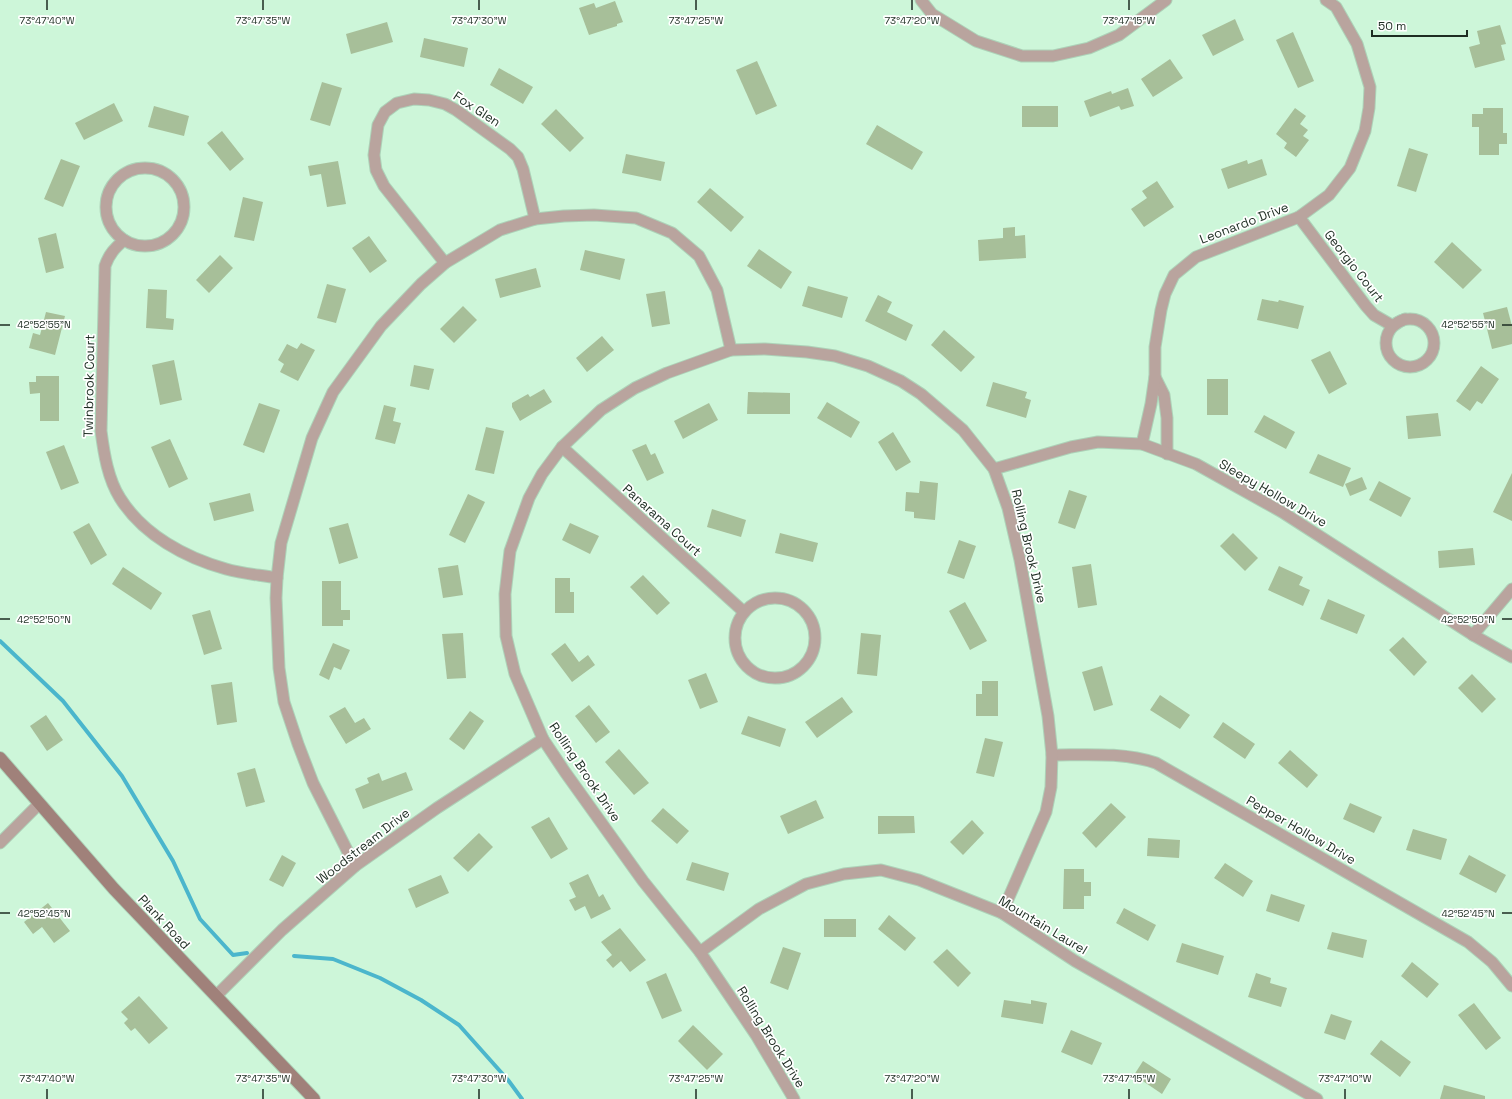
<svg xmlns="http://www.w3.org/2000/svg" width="1512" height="1099" font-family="'Space Grotesk',sans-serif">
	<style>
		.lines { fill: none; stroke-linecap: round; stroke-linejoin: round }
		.stream { stroke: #4bb6cc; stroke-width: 4 }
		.building { fill: #a7bf99 }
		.street-casing { stroke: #add2b8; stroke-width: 13 }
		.secondary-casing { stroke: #add2b8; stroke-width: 14 }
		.street { stroke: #b9a49e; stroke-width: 11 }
		.secondary { stroke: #a0817a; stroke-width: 12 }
		.ticks { fill: none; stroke: #1d2d22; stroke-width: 1.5 }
		.labels { text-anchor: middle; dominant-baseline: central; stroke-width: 3.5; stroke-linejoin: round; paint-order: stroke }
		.street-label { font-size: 13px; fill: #1d2d22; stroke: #fff }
		.ticks-label { font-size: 10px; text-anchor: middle; fill: #1d2d22; stroke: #fff; stroke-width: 3.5; stroke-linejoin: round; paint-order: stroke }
	</style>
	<rect width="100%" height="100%" fill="#cdf6d9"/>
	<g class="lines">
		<g class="stream">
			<polyline points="0,641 63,701 122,776 173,861 200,919 233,955 247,953"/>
			<polyline points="294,956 333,959 380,978 421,1000 459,1025 508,1080 522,1099"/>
		</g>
	</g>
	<g class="building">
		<polygon points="615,1 623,22 617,24 617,26 589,35 579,8 594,3 596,8"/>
		<polygon points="1235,19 1244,40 1213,56 1202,35"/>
		<polygon points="387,22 393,42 351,54 346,34"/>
		<polygon points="1500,25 1506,44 1501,45 1505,60 1475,68 1469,47 1480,44 1477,31"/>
		<polygon points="1293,32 1314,81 1298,88 1276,40"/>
		<polygon points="424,38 468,48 464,67 420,57"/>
		<polygon points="1170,59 1183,78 1153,97 1141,79"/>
		<polygon points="757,61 777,106 756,115 736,70"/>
		<polygon points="499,68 533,87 523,104 490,85"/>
		<polygon points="322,82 342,88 330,126 310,120"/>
		<polygon points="1128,88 1134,106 1121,110 1119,106 1090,117 1084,101 1111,91 1112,94"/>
		<polygon points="114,103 123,121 84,140 75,123"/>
		<polygon points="154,106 189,116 184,136 148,127"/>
		<rect x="1022" y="106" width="36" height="21"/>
		<polygon points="1295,108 1306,116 1300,124 1308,130 1303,136 1309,140 1296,157 1284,148 1287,143 1276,134"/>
		<polygon points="1483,108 1503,108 1503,133 1507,133 1507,144 1499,144 1499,155 1479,155 1479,127 1472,127 1472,114 1483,114"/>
		<polygon points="556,109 584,138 570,152 541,124"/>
		<polygon points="877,125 923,152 912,170 866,144"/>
		<polygon points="222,131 244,159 230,171 207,143"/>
		<polygon points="1409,148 1428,154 1416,192 1397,186"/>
		<polygon points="626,154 665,162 661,181 622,173"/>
		<polygon points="61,159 80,166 63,207 44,199"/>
		<polygon points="1262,159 1267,175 1228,189 1221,169 1247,160 1248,164"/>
		<polygon points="338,161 346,204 327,207 321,174 310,176 308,166"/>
		<polygon points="1157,181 1174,207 1144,227 1131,209 1147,198 1142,191"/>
		<polygon points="710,188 744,217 731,232 697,202"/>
		<polygon points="243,197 263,202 254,241 234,237"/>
		<polygon points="1015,227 1015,236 1025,235 1026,258 979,261 978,240 1003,238 1003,228"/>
		<polygon points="56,233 64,268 46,273 38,238"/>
		<polygon points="369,236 387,261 370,273 352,248"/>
		<polygon points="1452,242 1482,270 1463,289 1434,262"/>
		<polygon points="759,249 792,272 781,289 747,266"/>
		<polygon points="585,250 625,259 620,280 580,270"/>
		<polygon points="220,255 233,268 209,293 196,280"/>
		<polygon points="536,268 541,287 500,298 495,279"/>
		<polygon points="327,284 346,289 336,323 317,318"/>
		<polygon points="808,286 848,297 842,318 802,306"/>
		<polygon points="148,289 167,290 166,318 174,319 173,330 146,328"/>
		<polygon points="665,291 670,324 652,327 646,294"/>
		<polygon points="878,295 892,302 887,312 913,325 906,341 865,321"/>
		<polygon points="1262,299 1278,302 1279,300 1304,306 1298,329 1257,320"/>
		<polygon points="463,306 477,320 454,343 440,329"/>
		<polygon points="1507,307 1512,326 1512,344 1492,349 1483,313"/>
		<polygon points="46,312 65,316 55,355 29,348 33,333 40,335"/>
		<polygon points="944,330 975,357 961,372 931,345"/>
		<polygon points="602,336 614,350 587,372 576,358"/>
		<polygon points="301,343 315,350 298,381 280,372 284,364 278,360 287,344 297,349"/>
		<polygon points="1330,351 1347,384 1329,394 1311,360"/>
		<polygon points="174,360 182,400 160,405 152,365"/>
		<polygon points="414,365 434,369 429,390 410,386"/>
		<polygon points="1481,366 1499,379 1482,404 1477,401 1470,411 1456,401"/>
		<polygon points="36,376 59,376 59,421 40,421 40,393 30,394 29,382 36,382"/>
		<rect x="1207" y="379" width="21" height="36"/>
		<polygon points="993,382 1027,392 1025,398 1031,400 1026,418 986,406"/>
		<polygon points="544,389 552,402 520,421 512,407 512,403 528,394 530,397"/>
		<polygon points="748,392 790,393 790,414 747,414"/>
		<polygon points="827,402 860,422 851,438 817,418"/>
		<polygon points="259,403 280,410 264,453 243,445"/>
		<polygon points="709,403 718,420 683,439 674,421"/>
		<polygon points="384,405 396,408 393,421 401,423 395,444 375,439"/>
		<polygon points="1438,413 1441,436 1408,439 1406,416"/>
		<polygon points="1264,415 1295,432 1286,449 1254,432"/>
		<polygon points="486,427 504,431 494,474 475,470"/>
		<polygon points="893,432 911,462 896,471 878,442"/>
		<polygon points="170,439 188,479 169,488 151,447"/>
		<polygon points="646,444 651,455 655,453 664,473 647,481 632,450"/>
		<polygon points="64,445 79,483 61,490 46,452"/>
		<polygon points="1318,454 1351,468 1343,487 1309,473"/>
		<polygon points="1512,473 1512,521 1493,512"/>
		<polygon points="1362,477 1367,489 1350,496 1345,484"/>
		<polygon points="920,481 938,483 935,520 914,518 914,512 905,511 906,492 919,493"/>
		<polygon points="1379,481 1411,498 1401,517 1369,500"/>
		<polygon points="1069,490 1087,496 1075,529 1058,523"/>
		<polygon points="250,493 254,511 214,521 209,503"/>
		<polygon points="468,494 485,502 465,543 449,535"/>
		<polygon points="712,509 746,520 741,537 707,527"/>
		<polygon points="89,523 107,555 91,565 73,532"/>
		<polygon points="348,523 358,558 339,564 329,528"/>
		<polygon points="570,523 599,536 590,554 562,540"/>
		<polygon points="780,533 818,543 813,562 775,553"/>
		<polygon points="1233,533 1258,558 1245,571 1220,546"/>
		<polygon points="959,540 976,546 964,579 947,573"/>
		<polygon points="1473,548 1475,565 1439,568 1438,551"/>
		<polygon points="1091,564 1097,605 1078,608 1072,567"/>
		<polygon points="458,565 463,595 443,598 438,568"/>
		<polygon points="1279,566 1303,577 1299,585 1310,590 1303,606 1268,590"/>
		<polygon points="123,567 162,593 151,610 112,584"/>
		<polygon points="643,575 670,603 657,615 630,587"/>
		<polygon points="555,578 570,578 570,592 574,592 574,613 555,613"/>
		<polygon points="322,581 341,581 341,610 350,610 350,620 343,620 343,626 322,626"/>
		<polygon points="1328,599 1365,615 1357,634 1320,619"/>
		<polygon points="965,602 987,641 970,650 949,611"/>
		<polygon points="210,610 222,649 204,655 192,615"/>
		<polygon points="463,633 466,678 447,679 442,634"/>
		<polygon points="861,633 881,635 877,676 857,674"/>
		<polygon points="1403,637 1427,662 1414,676 1389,650"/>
		<polygon points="333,643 350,650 341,670 334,667 329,680 319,675"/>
		<polygon points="565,643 579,662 588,655 595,665 572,682 551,654"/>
		<polygon points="1102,666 1113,705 1094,711 1082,672"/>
		<polygon points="706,673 718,702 700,709 688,680"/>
		<polygon points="1472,674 1496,699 1482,713 1458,688"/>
		<polygon points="982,681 998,681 998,716 976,716 976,694 982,694"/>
		<polygon points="232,682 237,722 217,725 211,685"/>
		<polygon points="1160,695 1190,715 1180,729 1150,710"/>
		<polygon points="842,697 853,712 817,738 805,722"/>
		<polygon points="589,705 610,732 596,743 575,716"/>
		<polygon points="345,707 355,723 364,718 371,729 346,744 329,716"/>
		<polygon points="470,711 484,721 464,750 449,739"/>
		<polygon points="46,715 63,740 47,751 30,726"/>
		<polygon points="748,716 786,729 780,747 741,734"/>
		<polygon points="1223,722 1255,744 1245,759 1213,737"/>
		<polygon points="985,738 1003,742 994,777 976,773"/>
		<polygon points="619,749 649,783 634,795 605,762"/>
		<polygon points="1290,750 1318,775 1307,788 1278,763"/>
		<polygon points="255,768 265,802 246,807 237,773"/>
		<polygon points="406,772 413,790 363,809 355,789 369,783 367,778 379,773 382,781"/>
		<polygon points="816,800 824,818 788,834 780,816"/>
		<polygon points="1111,803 1126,817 1096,848 1082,833"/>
		<polygon points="1350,803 1382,817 1374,833 1343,819"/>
		<polygon points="663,808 689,831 677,844 651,821"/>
		<polygon points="878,816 914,816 915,833 878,834"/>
		<polygon points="549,817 568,849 551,859 531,827"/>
		<polygon points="972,820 984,833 963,855 950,842"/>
		<polygon points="1413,829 1447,839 1441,860 1406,850"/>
		<polygon points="479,833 493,847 468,872 453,858"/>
		<polygon points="1148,838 1180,840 1179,858 1147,856"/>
		<polygon points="282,855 296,863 283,887 269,880"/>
		<polygon points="1469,855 1506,875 1496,893 1459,874"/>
		<polygon points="692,862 729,873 724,891 686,880"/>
		<polygon points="1225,863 1253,881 1243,897 1214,878"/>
		<polygon points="1064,869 1084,869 1084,882 1091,882 1091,896 1084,896 1084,909 1063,909"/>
		<polygon points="588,874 599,897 603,894 611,909 591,919 585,906 575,911 569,900 576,897 569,883"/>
		<polygon points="441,875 449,893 416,908 408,889"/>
		<polygon points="1271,894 1305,905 1299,922 1266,911"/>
		<polygon points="48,903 70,931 54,943 42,927 33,934 24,922"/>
		<polygon points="1124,908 1156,925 1148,941 1116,923"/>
		<polygon points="889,915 916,938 905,951 878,929"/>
		<rect x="824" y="919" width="32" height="18"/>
		<polygon points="620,928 646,960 630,972 621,961 613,968 606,960 612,955 601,942"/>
		<polygon points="1332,932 1367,940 1363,958 1327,949"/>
		<polygon points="1182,943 1224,956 1218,975 1176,962"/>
		<polygon points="783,947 801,953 788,990 770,983"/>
		<polygon points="947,949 971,973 958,987 933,962"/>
		<polygon points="1412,962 1439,984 1427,998 1401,976"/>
		<polygon points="666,973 682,1011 662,1019 646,982"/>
		<polygon points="1256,973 1271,978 1270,983 1287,988 1281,1007 1248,997"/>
		<polygon points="139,996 168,1028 149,1044 135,1028 131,1031 124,1023 128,1019 121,1012"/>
		<polygon points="1004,1000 1031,1004 1031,1000 1047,1003 1043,1024 1001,1017"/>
		<polygon points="1474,1003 1501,1038 1486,1050 1458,1015"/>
		<polygon points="1331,1014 1352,1021 1345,1040 1324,1033"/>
		<polygon points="693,1025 723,1054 707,1070 678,1041"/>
		<polygon points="1071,1030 1102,1043 1092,1065 1061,1052"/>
		<polygon points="1381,1040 1411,1062 1400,1077 1370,1054"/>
		<polygon points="1143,1061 1171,1079 1162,1094 1134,1075"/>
		<polygon points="1444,1085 1485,1096 1485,1099 1440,1099"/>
	</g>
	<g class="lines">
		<defs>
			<g id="street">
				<polyline points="921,0 932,14 976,41 1022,56 1053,56 1089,48 1119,35 1166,0"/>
				<circle cx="145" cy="207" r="39"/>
				<polyline points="1299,217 1366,306 1374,315 1393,326 1399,322 1405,319"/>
				<path d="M124 240C115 248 109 254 105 266L101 431C104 454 108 479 120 498 143 535 186 558 226 569 243 574 261 575 277 578"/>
				<polyline points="445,263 384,186 376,170 374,155 378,125 385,112 397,103 414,99 429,100 445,104 456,110 510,149 518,157 523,169 535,219"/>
				<circle cx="1410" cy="343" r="24"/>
				<polyline points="1155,377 1164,395 1167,418 1167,454"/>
				<polyline points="1142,444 1151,404 1155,376 1155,347 1161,310 1165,294 1174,275 1196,257 1299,217 1329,195 1350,168 1365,131 1369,108 1370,87 1357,44 1336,7 1326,0"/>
				<polyline points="562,447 744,612"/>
				<polyline points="994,469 1071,447 1098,442 1142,444 1196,464 1282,512 1473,635 1512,657"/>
				<circle cx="775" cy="638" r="40"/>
				<polyline points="1473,635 1512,589"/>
				<path d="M1052 755C1086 755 1123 752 1156 763L1468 942 1492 962 1512 986"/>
				<polyline points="0,843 39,804"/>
				<polyline points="355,866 313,783 298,744 284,702 279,668 276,598 277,578 281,543 312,438 333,392 381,326 421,284 445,263 500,230 535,219 564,216 594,215 636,218 672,233 699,256 717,290 731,350"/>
				<polyline points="700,952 759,909 806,884 844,874 881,870 919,880 1002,913 1075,961 1317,1099"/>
				<polyline points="216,996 282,930 355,866 437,808 543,739"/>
				<polyline points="794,1099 756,1035 700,952 643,881 565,772 543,739 515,674 506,636 505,594 510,551 529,498 542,474 562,447 601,410 635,388 667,373 731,350 765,349 807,352 835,356 868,366 901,381 921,394 963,430 994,469 1008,508 1020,560 1048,716 1052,755 1051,787 1046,812 1002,913"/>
			</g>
			<polyline id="secondary" points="0,758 114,889 314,1099"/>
		</defs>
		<use href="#street" class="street-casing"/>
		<use href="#secondary" class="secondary-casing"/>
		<use href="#street" class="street"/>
		<use href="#secondary" class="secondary"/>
	</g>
	<path class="ticks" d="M47 0V10M263 0V10M479 0V10M696 0V10M912 0V10M1129 0V10M0 325H10M1502 325H1512M0 619H10M1502 619H1512M0 913H10M1502 913H1512M47 1089V1099M263 1089V1099M479 1089V1099M696 1089V1099M912 1089V1099M1129 1089V1099M1345 1089V1099"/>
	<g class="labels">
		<g class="street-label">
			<text transform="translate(477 109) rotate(33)">Fox Glen</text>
			<text transform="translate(1244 223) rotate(-21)">Leonardo Drive</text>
			<text transform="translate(1354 266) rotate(52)">Georgio Court</text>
			<text transform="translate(89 386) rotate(-89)">Twinbrook Court</text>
			<text transform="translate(1273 493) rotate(30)">Sleepy Hollow Drive</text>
			<text transform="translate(662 520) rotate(42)">Panarama Court</text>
			<text transform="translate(1029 546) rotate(77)">Rolling Brook Drive</text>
			<text transform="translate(585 772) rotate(56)">Rolling Brook Drive</text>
			<text transform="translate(1301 830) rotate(30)">Pepper Hollow Drive</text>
			<text transform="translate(363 846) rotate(-38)">Woodstream Drive</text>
			<text transform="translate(164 922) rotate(47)">Plank Road</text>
			<text transform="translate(1043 925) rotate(31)">Mountain Laurel</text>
			<text transform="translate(771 1037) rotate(58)">Rolling Brook Drive</text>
		</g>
	</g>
	<g class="ticks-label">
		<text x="47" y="24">73°47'40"W</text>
		<text x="263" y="24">73°47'35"W</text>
		<text x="479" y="24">73°47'30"W</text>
		<text x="696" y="24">73°47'25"W</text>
		<text x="912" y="24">73°47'20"W</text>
		<text x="1129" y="24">73°47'15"W</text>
		<text x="44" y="328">42°52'55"N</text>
		<text x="1468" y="328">42°52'55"N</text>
		<text x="44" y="623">42°52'50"N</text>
		<text x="1468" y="623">42°52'50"N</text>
		<text x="44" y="917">42°52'45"N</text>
		<text x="1468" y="917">42°52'45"N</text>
		<text x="47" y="1082">73°47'40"W</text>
		<text x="263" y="1082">73°47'35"W</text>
		<text x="479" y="1082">73°47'30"W</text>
		<text x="696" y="1082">73°47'25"W</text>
		<text x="912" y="1082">73°47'20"W</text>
		<text x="1129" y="1082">73°47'15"W</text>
		<text x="1345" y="1082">73°47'10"W</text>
	</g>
	<path d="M1372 30v6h95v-6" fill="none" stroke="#1d2d22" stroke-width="2"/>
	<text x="1378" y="30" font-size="12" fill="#1d2d22" stroke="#ffffff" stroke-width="3" paint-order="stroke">50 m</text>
</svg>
